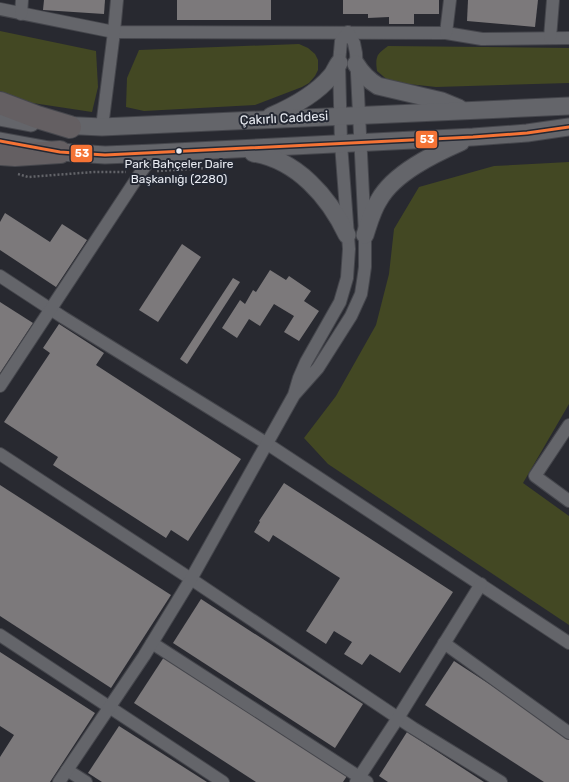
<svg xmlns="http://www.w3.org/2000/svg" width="569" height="782" font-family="Rubik,sans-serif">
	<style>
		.green { fill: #434823 }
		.building { fill: #7c797b }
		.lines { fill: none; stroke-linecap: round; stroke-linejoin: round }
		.street-casing { stroke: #45464c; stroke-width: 14 }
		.secondary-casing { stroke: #45464c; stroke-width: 19 }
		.highway-casing { stroke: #45464c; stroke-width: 24 }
		.path { stroke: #636469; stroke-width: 2.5; stroke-dasharray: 2 2; stroke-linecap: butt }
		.street { stroke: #64656a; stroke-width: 12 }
		.secondary { stroke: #64656a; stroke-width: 17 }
		.highway { stroke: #645f62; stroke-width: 22 }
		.bus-1-casing { stroke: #242833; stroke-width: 6 }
		.bus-1 { stroke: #f57335; stroke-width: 3 }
		.bus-dot { fill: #e8ebf2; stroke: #242833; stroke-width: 1.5 }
		.labels { text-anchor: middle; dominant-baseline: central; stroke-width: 4; stroke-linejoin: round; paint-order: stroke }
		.bus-label { font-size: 12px; fill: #e8ebf2; stroke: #242833 }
		.street-label { font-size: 13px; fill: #e8ebf2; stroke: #242833 }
		.line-badge { stroke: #242833; stroke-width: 1.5 }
		.badge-label { font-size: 11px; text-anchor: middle; font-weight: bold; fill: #fff }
	</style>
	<rect width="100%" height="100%" fill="#282930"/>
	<g class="green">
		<polygon points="0,31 96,51 98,87 92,112 26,102 0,91"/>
		<polygon points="299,44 308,48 315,54 318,60 318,70 315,76 309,83 302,87 255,105 144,111 126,107 127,78 139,50"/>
		<path d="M388 46 569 48V83L436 87 390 82 377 71C375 56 377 54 388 46Z"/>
		<polygon points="569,162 569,404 523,483 569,516 569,625 328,464 304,438 336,396 376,325 389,274 394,229 419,187 494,166"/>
	</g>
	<g class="building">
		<polygon points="44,0 105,0 104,14 43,10"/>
		<rect x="177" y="0" width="94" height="20"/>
		<polygon points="343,0 439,0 439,14 414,14 414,24 389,24 389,17 368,18 368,14 343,14"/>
		<polygon points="468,0 538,0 535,27 467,21"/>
		<polygon points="5,213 50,242 62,224 87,240 56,287 0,250 0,222"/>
		<polygon points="182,244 201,257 158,322 139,310"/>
		<polygon points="270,270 286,280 289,276 311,291 304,301 319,311 299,341 284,332 294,316 274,304 260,326 249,319 237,338 222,328 240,300 245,304 253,290 256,292"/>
		<polygon points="233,278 240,282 187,364 180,359"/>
		<polygon points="0,302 33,323 0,373"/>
		<polygon points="59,324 104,353 96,365 241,459 188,541 171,530 166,538 53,465 58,457 4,422 50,353 43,348"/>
		<polygon points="284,483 453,592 400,673 370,654 362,665 344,654 352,642 334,631 326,644 306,631 340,578 273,535 269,542 254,532 260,522 259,521"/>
		<polygon points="0,485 171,595 111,688 0,616"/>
		<polygon points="201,599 363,704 335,748 173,643"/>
		<polygon points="0,652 95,713 50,782 0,782 0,757 14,735 0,726"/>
		<polygon points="164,657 347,776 343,782 256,782 134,703"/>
		<polygon points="454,661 569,736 569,782 544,782 425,705"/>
		<polygon points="119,726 207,782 102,782 88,773"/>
		<polygon points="407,732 484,782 388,782 379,776"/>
	</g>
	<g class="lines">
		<defs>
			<g id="street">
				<polyline points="0,9 114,32 446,33 482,39 569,38"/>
				<polyline points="21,14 22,0"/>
				<polyline points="446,33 450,0"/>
				<polyline points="550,38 553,0"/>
				<polyline points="102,127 114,32 117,0"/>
				<polyline points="0,276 64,318 266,443 569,643"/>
				<polyline points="0,386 141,172 155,153"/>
				<polyline points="569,425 535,476 569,501"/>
				<polyline points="0,454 191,579 413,728 501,782"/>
				<polyline points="0,635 223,782"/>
				<polyline points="152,643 367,782"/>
				<polyline points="444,643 569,733"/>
				<polyline points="67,770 86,782"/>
				<polyline points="59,782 144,656 191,579 294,395 299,378 306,362 340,302 347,278 349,249 341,144 339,63 341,41 348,32 354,43 356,53 365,235 365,267 363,281 361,294 351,316 318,368 294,395"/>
				<polyline points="356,782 398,718 481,584"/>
			</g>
			<g id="secondary">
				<path d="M356 64C362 74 368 80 378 86L442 101 459 108"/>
				<path d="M271 116C292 107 316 94 331 76 334 73 336 67 339 63"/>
				<polyline points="0,117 31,123"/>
				<polyline points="58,125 102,127 569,106"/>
				<polyline points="0,141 60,152 105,155 155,153 473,137 527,133 569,127"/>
				<path d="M253 153C297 160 329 197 347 235"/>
				<path d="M365 235C369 223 372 211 379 200 394 173 434 154 461 142"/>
			</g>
			<g id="highway">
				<polyline points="0,103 37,117 70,127"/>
				<polyline points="0,154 15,155 60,152"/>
			</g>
		</defs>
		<use href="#street" class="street-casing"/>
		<use href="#secondary" class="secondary-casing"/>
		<use href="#highway" class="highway-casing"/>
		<g class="path">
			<polyline points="157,171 206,168"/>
			<polyline points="18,174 28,177 94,172 126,172"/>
		</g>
		<use href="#street" class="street"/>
		<use href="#secondary" class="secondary"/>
		<use href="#highway" class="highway"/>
		<defs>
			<polyline id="bus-1" points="0,141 60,152 105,155 473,137 527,133 569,127"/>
		</defs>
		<use href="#bus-1" class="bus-1-casing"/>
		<use href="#bus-1" class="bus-1"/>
	</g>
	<circle class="bus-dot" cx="179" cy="151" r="3.5"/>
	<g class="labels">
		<g class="bus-label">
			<text x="179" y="164">Park Bahçeler Dai̇re<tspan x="179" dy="15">Başkanlığı (2280)</tspan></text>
		</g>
		<g class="street-label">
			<text transform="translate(284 118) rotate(-3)">Çakırlı Caddesi</text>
		</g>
	</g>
	<g class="line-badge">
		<rect x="415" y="130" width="23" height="19" rx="4" fill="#f57335"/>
		<rect x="70" y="144" width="23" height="19" rx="4" fill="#f57335"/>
	</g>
	<g class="badge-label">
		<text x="427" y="143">53</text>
		<text x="82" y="157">53</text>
	</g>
</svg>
